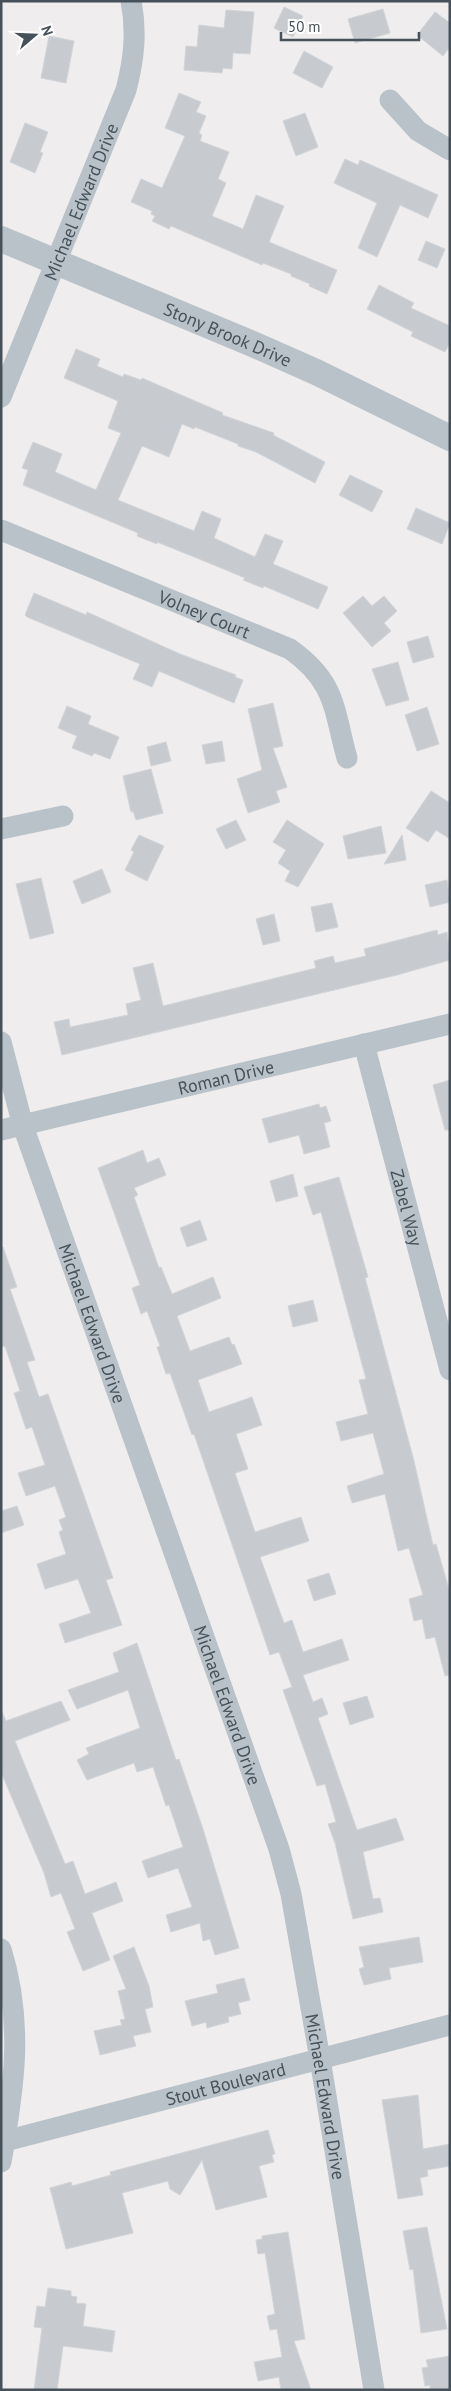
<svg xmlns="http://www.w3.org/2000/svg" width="451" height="2391" font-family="'PT Sans',sans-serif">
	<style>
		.building { fill: #c7cacf; stroke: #d1d4d8 }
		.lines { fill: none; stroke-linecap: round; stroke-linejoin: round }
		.minor { stroke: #b9c2c9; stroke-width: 21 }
		.tertiary { stroke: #b9c2c9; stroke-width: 26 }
		.labels { text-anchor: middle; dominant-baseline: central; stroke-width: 4.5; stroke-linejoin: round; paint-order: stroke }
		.street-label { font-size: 18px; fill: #465159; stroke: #fff }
	</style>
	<rect width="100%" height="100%" fill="#efeded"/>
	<g class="building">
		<polygon points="284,7 303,16 293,37 274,28"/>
		<polygon points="383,9 390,33 355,43 348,19"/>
		<polygon points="226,10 254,12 250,54 233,53 232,69 223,68 222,73 184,70 186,46 197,47 199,25 224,28"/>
		<polygon points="435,12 450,23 450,47 443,56 417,35"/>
		<polygon points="49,36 74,41 66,83 41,78"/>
		<polygon points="304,51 333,67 322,88 293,73"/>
		<polygon points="179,93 201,102 196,112 206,116 199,133 202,135 200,141 229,152 218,179 226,183 212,216 243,229 256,195 284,206 269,242 337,270 327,294 309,286 310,284 291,276 291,274 263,263 262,265 171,226 169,229 152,221 155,216 151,214 152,211 131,202 141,179 162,188 185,136 165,128"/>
		<polygon points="305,113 318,147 296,156 283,121"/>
		<polygon points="25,123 48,132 40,152 43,153 35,173 10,162"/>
		<polygon points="345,159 358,165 360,160 438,195 428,218 400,205 377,257 358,248 377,203 334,183"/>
		<polygon points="426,241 445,249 437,268 418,260"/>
		<polygon points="379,285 414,303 411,308 450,326 450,342 445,352 411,336 413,332 367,309"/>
		<polygon points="76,349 100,359 97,366 123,377 124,374 141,380 142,378 223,413 222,415 274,433 273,435 325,462 315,483 256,452 238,446 238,444 195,427 194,429 182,424 169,457 142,446 118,500 194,531 202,511 221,519 214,538 255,557 265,534 283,541 273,564 328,587 318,609 264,586 263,588 243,580 245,578 214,565 157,542 157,544 137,536 138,533 23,485 28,470 22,468 33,442 62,454 55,472 96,490 121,433 108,428 118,401 64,378"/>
		<polygon points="350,475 383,491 372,512 339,495"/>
		<polygon points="416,508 450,523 442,544 407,529"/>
		<polygon points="34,593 86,615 87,612 180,654 236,675 235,677 243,680 234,703 159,671 152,687 133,679 140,664 27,617 25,615"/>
		<polygon points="363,596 372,606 384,596 397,611 384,623 391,631 372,647 343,613"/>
		<polygon points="428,636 434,657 413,663 407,642"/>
		<polygon points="398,662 409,700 386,706 372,669"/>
		<polygon points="273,703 283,746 273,748 287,787 276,791 280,802 248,813 237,779 262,770 248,709"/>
		<polygon points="67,706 91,716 88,724 119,737 110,759 94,753 92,756 72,748 77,736 58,728"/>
		<polygon points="427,707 439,744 417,751 405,715"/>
		<polygon points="222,741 225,761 206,764 202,745"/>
		<polygon points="166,742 171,761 151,766 147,747"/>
		<polygon points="151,769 163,813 136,820 133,811 131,812 123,776"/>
		<polygon points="431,791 450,803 450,839 436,830 428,842 406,828"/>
		<polygon points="236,820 246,840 226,849 216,829"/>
		<polygon points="287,820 324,844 298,887 285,881 290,871 278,863 286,850 273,842"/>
		<polygon points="381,826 386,853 348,859 343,836"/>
		<polygon points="139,835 164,846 147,881 125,870 134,852 131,850"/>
		<polygon points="402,835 406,860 384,864"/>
		<polygon points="102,869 111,892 82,904 73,881"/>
		<polygon points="41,878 54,933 30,939 16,884"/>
		<polygon points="447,880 450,902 430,907 425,885"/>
		<polygon points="332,903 338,927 316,932 311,907"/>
		<polygon points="274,914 280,941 263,945 256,919"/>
		<polygon points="437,930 438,935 447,932 450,960 397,975 62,1055 54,1022 69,1019 70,1027 128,1015 126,1004 141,1000 133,968 153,963 163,1006 316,968 314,961 333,956 335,963 366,956 364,949"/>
		<polygon points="450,1080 450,1130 445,1130 433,1085"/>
		<polygon points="319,1104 320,1108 326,1106 331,1121 324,1123 330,1147 304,1154 299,1135 269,1143 262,1119"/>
		<polygon points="143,1150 147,1163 159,1158 166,1175 134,1188 138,1195 134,1197 159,1268 161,1267 172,1294 213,1277 221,1298 177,1316 190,1351 229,1337 232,1345 234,1344 242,1364 198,1380 209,1412 252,1397 262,1425 236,1434 248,1469 235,1473 255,1532 301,1517 309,1541 260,1557 284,1623 292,1620 303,1652 342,1639 349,1660 303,1675 313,1702 322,1698 328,1714 318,1718 357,1830 396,1818 404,1840 363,1852 373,1899 380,1898 383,1912 353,1919 335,1843 328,1824 336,1822 325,1784 317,1786 283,1690 292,1687 279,1652 270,1655 194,1434 192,1435 170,1373 166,1374 157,1347 160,1346 147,1311 141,1314 132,1288 140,1285 98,1168"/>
		<polygon points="293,1174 298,1196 276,1202 270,1181"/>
		<polygon points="339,1177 368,1277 365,1278 414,1461 433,1545 436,1544 450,1593 450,1675 445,1676 435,1637 426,1639 422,1619 414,1621 409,1599 423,1595 409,1548 398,1551 385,1494 352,1503 347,1486 384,1474 373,1433 341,1441 336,1422 368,1414 359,1380 366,1379 321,1212 313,1215 304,1187"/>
		<polygon points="200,1220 207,1240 187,1247 180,1228"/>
		<polygon points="1,1247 3,1247 17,1287 10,1289 35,1360 27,1362 39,1397 48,1394 113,1578 106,1580 122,1625 65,1643 59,1624 91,1613 78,1579 45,1589 37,1564 66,1554 59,1532 63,1530 59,1520 66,1517 55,1486 26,1496 18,1473 45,1465 32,1427 26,1429 14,1393 20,1391 5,1346 1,1347"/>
		<polygon points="313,1300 318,1321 293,1327 288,1306"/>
		<polygon points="17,1506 24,1525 1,1533 1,1511"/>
		<polygon points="329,1573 336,1594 314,1601 307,1580"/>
		<polygon points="137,1643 176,1760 179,1759 203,1829 239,1948 215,1955 210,1939 203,1941 200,1923 171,1932 166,1915 192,1907 178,1868 148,1878 142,1861 183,1847 169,1805 166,1806 153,1767 137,1772 134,1763 87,1780 77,1760 89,1754 86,1748 140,1728 128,1690 77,1709 68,1690 119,1672 113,1653"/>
		<polygon points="367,1696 374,1717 350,1725 343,1703"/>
		<polygon points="61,1701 70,1720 15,1741 65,1864 73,1861 85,1894 116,1882 123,1901 92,1913 110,1960 83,1971 67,1932 75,1929 61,1893 51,1897 44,1873 1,1772 1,1710 6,1721"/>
		<polygon points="419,1937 423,1962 389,1968 391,1979 364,1985 359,1969 364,1967 359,1947"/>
		<polygon points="134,1947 149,1986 153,2007 145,2009 151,2032 133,2036 136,2046 100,2055 94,2031 122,2025 120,2020 125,2019 118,1991 126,1989 113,1956"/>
		<polygon points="244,1978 250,2000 238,2003 241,2014 228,2017 229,2022 207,2028 206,2022 192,2026 185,2001 218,1993 216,1985"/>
		<polygon points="418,2095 423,2149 450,2144 450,2166 427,2170 428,2176 420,2178 423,2195 398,2199 382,2100"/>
		<polygon points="268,2130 275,2154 272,2155 274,2162 259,2166 267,2197 216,2210 202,2160 180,2195 170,2189 168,2181 122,2193 133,2233 66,2249 50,2188 71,2182 72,2186 111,2175 110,2172"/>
		<polygon points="427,2227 447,2329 421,2333 413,2269 410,2270 403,2231"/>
		<polygon points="288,2232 305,2339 294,2341 311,2390 281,2390 279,2377 258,2381 254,2362 282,2357 277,2329 270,2330 267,2316 275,2314 265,2253 258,2254 256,2240 262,2239 262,2236"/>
		<polygon points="48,2288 71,2291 71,2296 77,2297 76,2303 86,2304 83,2326 115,2331 112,2352 63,2346 57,2390 34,2390 42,2328 34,2327 37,2306 45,2307"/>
		<polygon points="450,2356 450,2390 430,2390 430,2385 425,2386 422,2368 428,2367 426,2360"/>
	</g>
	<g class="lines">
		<g class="minor">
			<polyline points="390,100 418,131 450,150"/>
			<path id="s1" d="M1 397 126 90C134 59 137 32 131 1"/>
			<path id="s2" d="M1 530 290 649C336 682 333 707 347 758"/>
			<polyline points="1,829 63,816"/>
			<path id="s3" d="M1 1042 23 1126 279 1849 291 1894 320 2059 374 2390"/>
			<path id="s4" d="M364 1044 450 1370"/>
			<path id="s5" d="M1 1130 450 1024"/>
			<path d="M1 1949C24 2023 14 2088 1 2162"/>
			<path id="s6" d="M1 2142 450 2025"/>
		</g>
		<path class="tertiary" id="s7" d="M1 239 255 345 316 372 450 438"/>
	</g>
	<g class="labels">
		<g class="street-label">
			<text stroke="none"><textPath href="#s1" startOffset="211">Michael Edward Drive</textPath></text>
			<text stroke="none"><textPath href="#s7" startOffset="246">Stony Brook Drive</textPath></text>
			<text stroke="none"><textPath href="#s2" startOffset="220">Volney Court</textPath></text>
			<text stroke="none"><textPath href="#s5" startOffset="231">Roman Drive</textPath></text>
			<text stroke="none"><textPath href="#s4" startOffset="169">Zabel Way</textPath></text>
			<text stroke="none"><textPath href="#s3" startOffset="296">Michael Edward Drive</textPath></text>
			<text stroke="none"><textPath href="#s3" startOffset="701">Michael Edward Drive</textPath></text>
			<text stroke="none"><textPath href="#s6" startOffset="232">Stout Boulevard</textPath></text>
			<text stroke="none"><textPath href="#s3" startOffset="1106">Michael Edward Drive</textPath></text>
		</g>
	</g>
	<rect width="451" height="2391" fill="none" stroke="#465159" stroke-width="5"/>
	<g transform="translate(35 35) rotate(71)" stroke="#ffffff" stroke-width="4" paint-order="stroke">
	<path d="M0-4L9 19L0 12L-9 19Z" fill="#465159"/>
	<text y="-8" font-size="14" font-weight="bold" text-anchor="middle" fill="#465159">N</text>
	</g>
	<path d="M281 32v8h138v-8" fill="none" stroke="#465159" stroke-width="2.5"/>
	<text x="288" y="32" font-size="15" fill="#465159" stroke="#ffffff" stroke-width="4" paint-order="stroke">50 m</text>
</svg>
